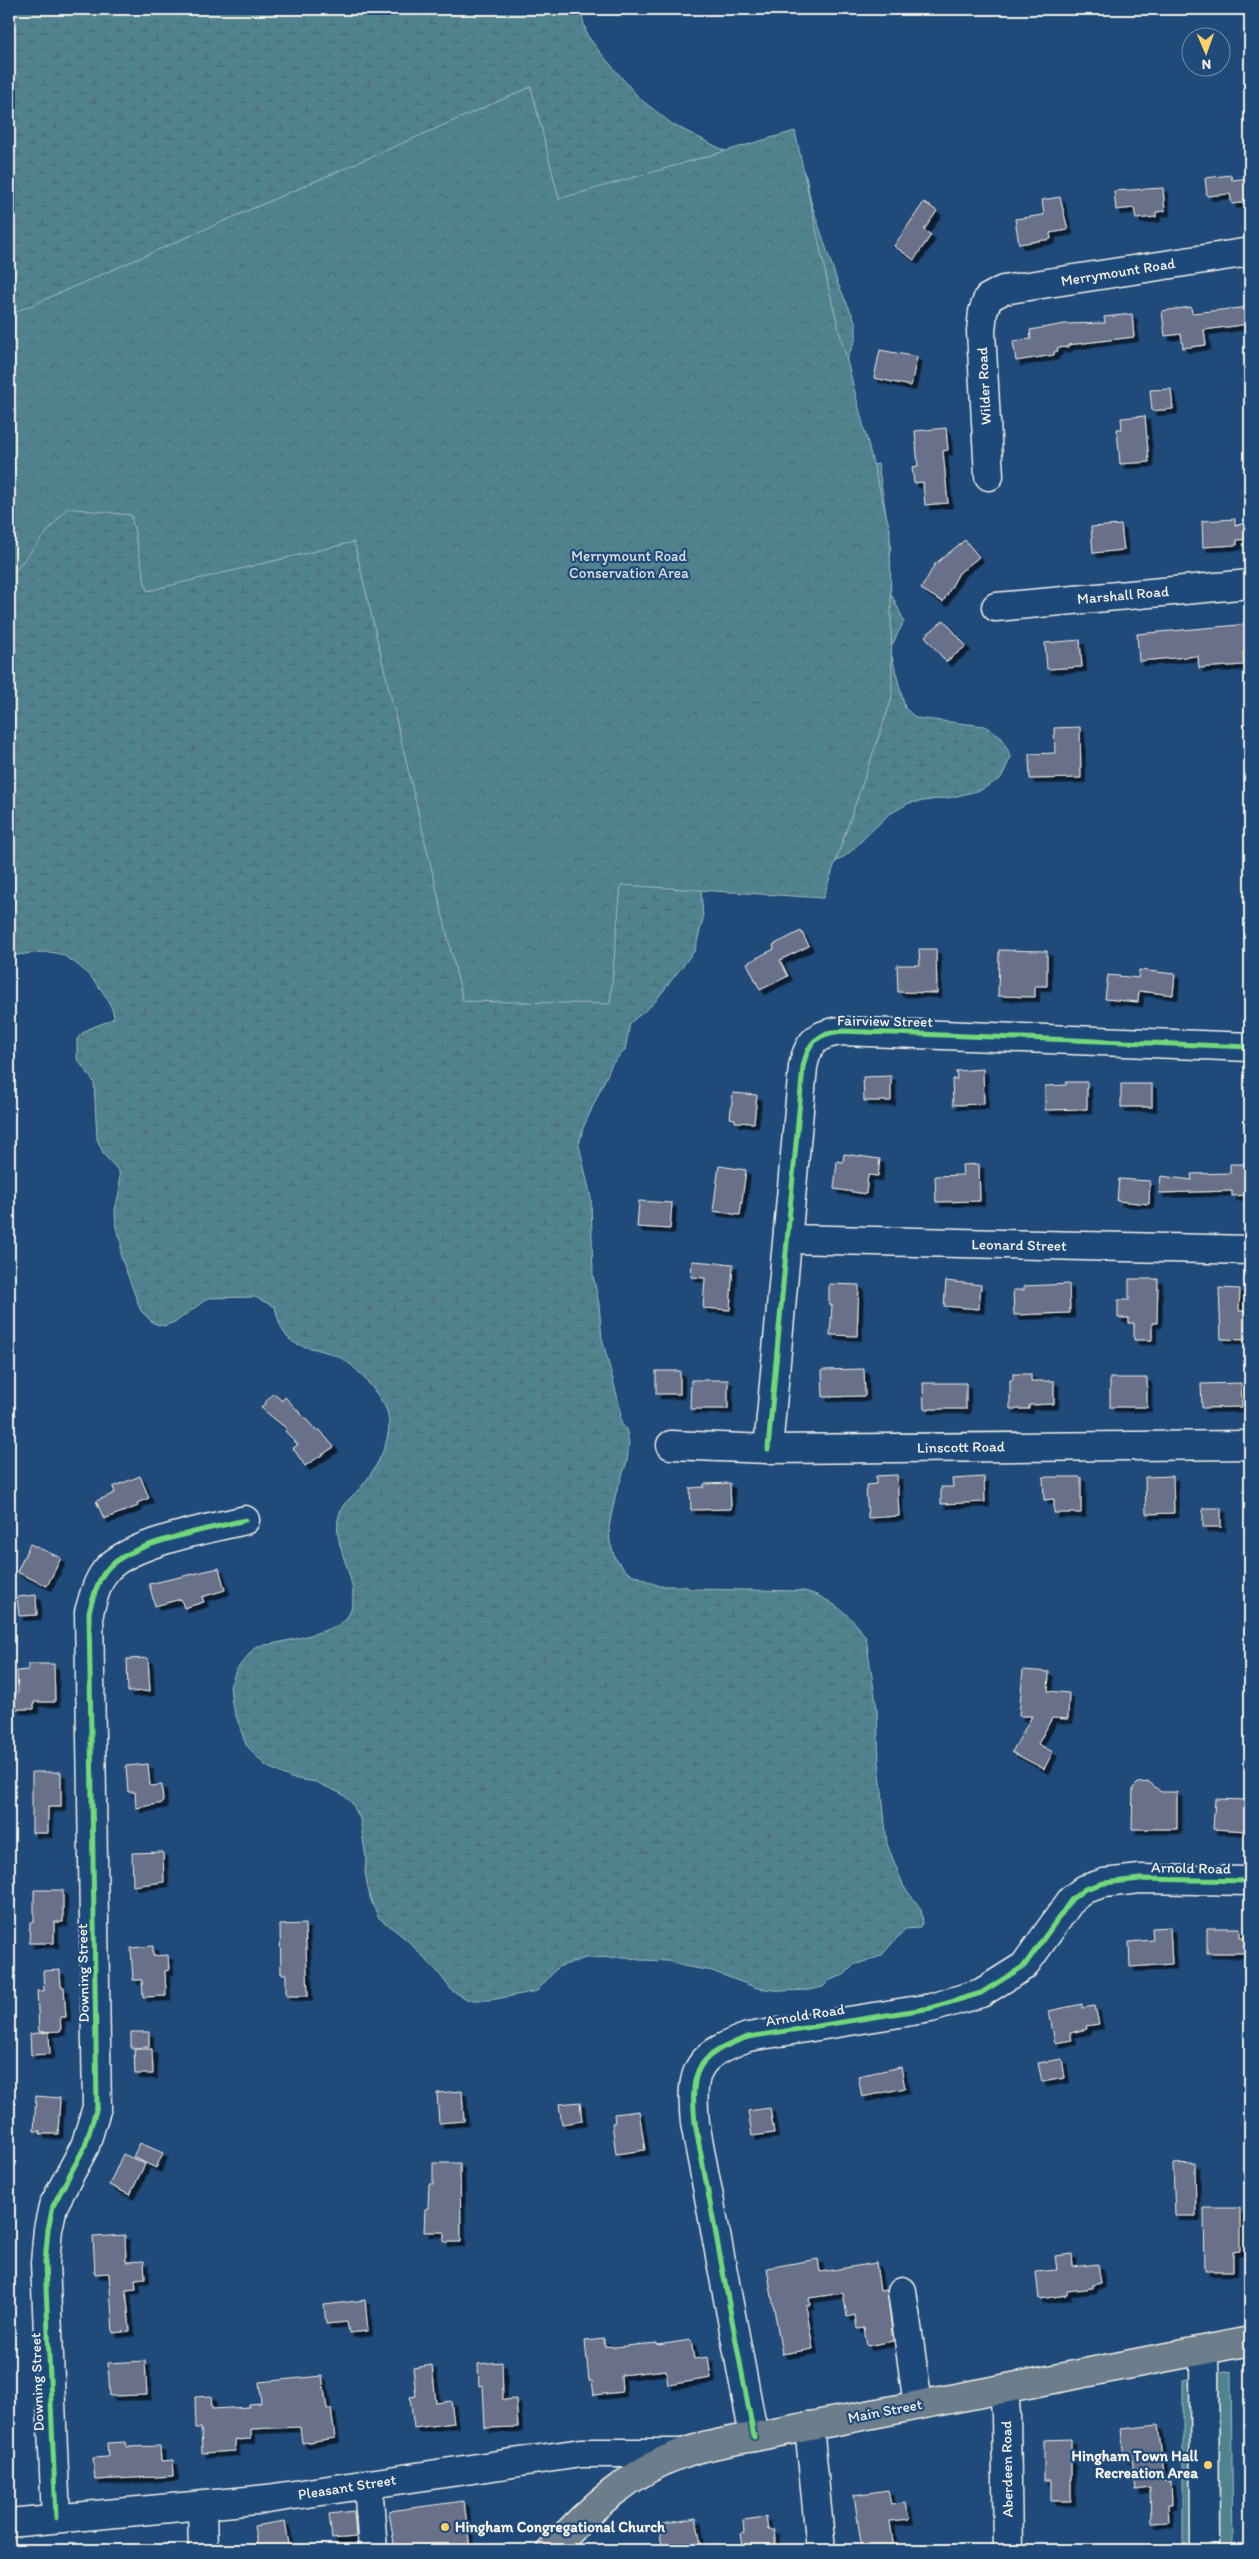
<svg xmlns="http://www.w3.org/2000/svg" width="1259" height="2559" font-family="Itim,sans-serif">
	<style>
		.grass { fill: #51838f; stroke: #a2babc }
		.wetland { fill: url(#wetland-marsh); stroke: #a2babc }
		.park { fill: url(#park-crowns); stroke: #a2babc }
		.building { fill: #687189; stroke: #f4f1e8; filter: url(#shadow) }
		.lines { fill: none; stroke-linecap: round; stroke-linejoin: round }
		.minor-casing { stroke: #f4f1e8; stroke-width: 31 }
		.major-casing { stroke: #f4f1e8; stroke-width: 31 }
		.minor { stroke: #1f4a7a; stroke-width: 28 }
		.major { stroke: #6c7d8c; stroke-width: 28 }
		.cycleway-casing { stroke: #1f4a7a; stroke-width: 8 }
		.cycleway { stroke: #71d979; stroke-width: 5 }
		.poi-dot { fill: #ffd166; stroke: #1f4a7a; stroke-width: 2 }
		.labels { text-anchor: middle; dominant-baseline: central; stroke-width: 4.5; stroke-linejoin: round; paint-order: stroke }
		.street-label { font-size: 15px; fill: #f4f1e8; stroke: #1f4a7a }
		.park-label { font-size: 15px; fill: #dce0db; stroke: #1f4a7a }
		.poi-label { font-size: 15px; font-weight: bold; fill: #f4f1e8; stroke: #1f4a7a; text-anchor: end }
	</style>
	<defs>
		<pattern id="wetland-marsh" width="20" height="14" patternUnits="userSpaceOnUse" patternTransform="scale(1.25)"><rect width="20" height="14" fill="#51838f"/><path d="M1 5h8M5 5V1M11 12h8M15 12V8" fill="none" stroke="#4e6b72"/></pattern>
		<pattern id="park-crowns" width="20" height="18" patternUnits="userSpaceOnUse" patternTransform="scale(1.25)"><rect width="20" height="18" fill="#51838f"/><path d="M2 6a3 3 0 1 1 6 0M12 15a3 3 0 1 1 6 0" fill="none" stroke="#4e6b72"/></pattern>
		<filter id="shadow"><feDropShadow dx="4.5" dy="4.5" stdDeviation="0" flood-color="#0009"/></filter>
	</defs>
	<rect width="100%" height="100%" fill="#1f4a7a"/>
	<filter id="ink" filterUnits="userSpaceOnUse"><feTurbulence type="fractalNoise" baseFrequency=".02" numOctaves="2"/><feDisplacementMap in="SourceGraphic" scale="10" xChannelSelector="R" yChannelSelector="G"/><feConvolveMatrix kernelMatrix="1 2 1 2 8 2 1 2 1" color-interpolation-filters="sRGB"/></filter>
	<g filter="url(#ink)">
		<polygon class="grass" points="1231,2371 1233,2550 1183,2550 1183,2380"/>
		<path class="wetland" d="M9 9H580L587 35 599 51 639 98 672 124 729 153 794 160 806 176 811 202 838 284 856 323V338L843 368 862 467 878 464 891 546 887 585 904 621 890 649 905 708 916 718 985 726 1002 738 1011 757 1001 778 981 790 953 797 909 803 888 815 848 854 799 886 701 888 703 919 695 950 653 1004 630 1023 625 1050 612 1064 583 1128 579 1145 591 1198 593 1275 599 1304 602 1338 620 1407 621 1423 626 1429 629 1442 627 1462 616 1493 609 1527 610 1542 615 1558 627 1572 659 1586H685L690 1589 804 1591C829 1597 853 1616 866 1638L877 1709 879 1762 887 1844 904 1887 921 1909 923 1922 919 1928 905 1929 881 1956 854 1965 844 1975 830 1980 823 1987 810 1990 782 1991 757 1988 712 1971 683 1966 668 1961 639 1960 626 1957 586 1958 558 1967 537 1991 491 2000H469L452 1991 438 1972 407 1940 378 1917 370 1898 365 1873 366 1858 360 1819 352 1803 342 1794 316 1782 291 1778 266 1766 246 1745 232 1704 230 1687 236 1670 256 1646C273 1645 337 1631 346 1619 369 1587 327 1547 340 1512 344 1501 352 1498 359 1489 376 1471 398 1431 385 1407 377 1392 355 1364 339 1357 301 1340 286 1356 275 1307L255 1297 208 1298 177 1321 164 1326 153 1323 141 1311 121 1257V1240L116 1228 115 1210 120 1189 119 1171 104 1155 97 1139 94 1082 77 1059V1039C86 1026 101 1026 114 1018 113 997 78 958 56 953 42 950 23 955 9 956Z"/>
		<polygon class="park" points="531,87 559,199 795,131 830,294 890,530 892,698 823,898 621,885 610,1004 463,1001 354,542 147,591 131,515 67,508 9,578 9,315"/>
		<g class="building">
			<polygon points="1231,175 1232,180 1250,178 1250,202 1232,204 1230,194 1207,196 1205,178"/>
			<polygon points="1163,188 1165,211 1156,212 1156,217 1136,219 1134,208 1116,210 1114,191"/>
			<polygon points="1060,197 1068,230 1050,233 1051,239 1019,244 1015,219 1044,215 1042,200"/>
			<polygon points="924,202 937,211 924,230 931,235 914,260 894,246"/>
			<polygon points="1191,307 1192,313 1250,307 1250,324 1204,330 1206,345 1183,348 1181,334 1165,336 1162,311"/>
			<polygon points="1132,314 1134,337 1068,345 1068,347 1057,348 1058,351 1054,352 1054,355 1016,361 1013,341 1031,339 1030,330 1065,324 1105,323 1104,317"/>
			<polygon points="880,350 917,357 911,386 874,378"/>
			<polygon points="1171,389 1173,409 1152,411 1150,390"/>
			<polygon points="1145,416 1149,462 1120,464 1117,429 1122,429 1121,418"/>
			<polygon points="946,428 948,450 943,451 948,503 925,505 923,482 914,483 912,467 918,466 915,431"/>
			<polygon points="1235,519 1235,525 1250,523 1250,539 1237,540 1237,545 1203,547 1202,521"/>
			<polygon points="1121,525 1124,550 1093,553 1091,527"/>
			<polygon points="965,540 979,557 959,573 943,602 921,589 935,564"/>
			<polygon points="944,620 966,646 946,662 925,636"/>
			<polygon points="1250,624 1250,651 1243,652 1244,665 1199,668 1198,656 1139,661 1137,634"/>
			<polygon points="1080,640 1082,667 1047,669 1045,643"/>
			<polygon points="1080,727 1081,778 1030,779 1029,754 1055,753 1054,728"/>
			<polygon points="801,931 809,946 780,960 788,976 760,990 747,963 774,949 773,945"/>
			<polygon points="919,949 936,949 937,993 898,992 897,965 920,965"/>
			<polygon points="999,950 1047,951 1047,986 1035,986 1035,997 998,996"/>
			<polygon points="1139,970 1175,974 1173,995 1139,991 1138,1002 1105,999 1108,975 1138,978"/>
			<polygon points="983,1069 984,1104 953,1105 952,1079 957,1079 956,1071"/>
			<polygon points="891,1076 891,1101 864,1101 863,1077"/>
			<polygon points="1066,1082 1087,1082 1087,1109 1045,1110 1045,1086 1066,1085"/>
			<rect x="1121" y="1084" width="31" height="23"/>
			<polygon points="733,1093 757,1095 754,1123 735,1122 735,1119 730,1118"/>
			<polygon points="844,1154 880,1159 878,1176 868,1175 866,1194 834,1189 837,1161 843,1162"/>
			<polygon points="979,1164 980,1201 936,1202 935,1176 963,1175 962,1165"/>
			<polygon points="1230,1164 1250,1164 1250,1195 1232,1196 1232,1191 1159,1193 1161,1176 1192,1180 1191,1174 1230,1173"/>
			<polygon points="719,1166 746,1170 740,1215 713,1211"/>
			<polygon points="1119,1179 1150,1181 1149,1204 1117,1201"/>
			<polygon points="639,1201 672,1203 670,1229 637,1227"/>
			<polygon points="692,1261 733,1264 730,1310 703,1308 705,1278 691,1277"/>
			<polygon points="1129,1279 1158,1279 1157,1323 1152,1323 1152,1340 1134,1340 1134,1323 1129,1323 1129,1318 1118,1318 1118,1300 1129,1300"/>
			<polygon points="946,1281 981,1285 979,1309 944,1306"/>
			<polygon points="829,1284 859,1285 857,1336 830,1335 832,1305 829,1305"/>
			<polygon points="1069,1284 1070,1313 1014,1315 1013,1290 1024,1290 1024,1286"/>
			<polygon points="1219,1288 1240,1289 1239,1311 1249,1311 1248,1340 1221,1339"/>
			<polygon points="864,1369 865,1396 823,1397 822,1370"/>
			<rect x="656" y="1371" width="24" height="23"/>
			<polygon points="1013,1374 1031,1374 1031,1381 1054,1381 1054,1404 1029,1405 1029,1409 1010,1409 1010,1380 1013,1380"/>
			<rect x="1110" y="1378" width="37" height="29"/>
			<polygon points="691,1380 728,1380 728,1409 690,1409"/>
			<polygon points="923,1383 966,1383 966,1409 924,1409"/>
			<polygon points="1241,1383 1242,1407 1202,1408 1201,1384"/>
			<polygon points="273,1393 282,1401 285,1397 317,1431 319,1429 334,1447 305,1466 293,1448 298,1445 285,1431 287,1429 261,1408"/>
			<polygon points="897,1475 899,1516 868,1518 866,1485 876,1484 876,1476"/>
			<polygon points="140,1476 149,1498 137,1503 138,1506 104,1519 96,1501 115,1493 113,1487"/>
			<polygon points="1173,1476 1174,1513 1146,1514 1145,1477"/>
			<polygon points="984,1477 985,1502 941,1504 941,1487 953,1487 952,1479"/>
			<polygon points="1043,1477 1081,1477 1081,1513 1054,1513 1054,1499 1044,1500"/>
			<polygon points="730,1483 731,1509 691,1510 690,1488 704,1487 704,1484"/>
			<rect x="1203" y="1508" width="18" height="19"/>
			<polygon points="30,1544 61,1558 47,1586 17,1572"/>
			<polygon points="219,1568 225,1590 202,1597 204,1602 184,1608 181,1599 155,1606 149,1584"/>
			<polygon points="36,1595 37,1615 19,1616 17,1597"/>
			<polygon points="148,1658 150,1691 128,1692 127,1659"/>
			<polygon points="28,1664 54,1664 55,1702 34,1702 34,1709 15,1709 15,1693 18,1693 17,1671 28,1670"/>
			<polygon points="1023,1670 1049,1672 1048,1691 1069,1693 1068,1719 1052,1718 1038,1744 1053,1752 1044,1769 1012,1752 1032,1716 1019,1716"/>
			<polygon points="148,1764 150,1786 162,1785 163,1803 136,1808 135,1792 128,1792 126,1766"/>
			<polygon points="32,1772 61,1772 61,1807 48,1807 48,1833 32,1833"/>
			<polygon points="1149,1782 1161,1792 1177,1792 1177,1829 1132,1829 1133,1788 1138,1783"/>
			<polygon points="1215,1799 1248,1800 1248,1831 1213,1829"/>
			<polygon points="163,1852 164,1882 133,1886 132,1853"/>
			<polygon points="34,1890 63,1890 63,1922 54,1922 54,1943 29,1943 30,1922 34,1922"/>
			<polygon points="305,1924 308,1996 286,1996 286,1974 281,1974 280,1925"/>
			<polygon points="1170,1927 1172,1964 1130,1967 1129,1942 1153,1940 1152,1928"/>
			<polygon points="1207,1928 1240,1928 1240,1937 1250,1937 1250,1953 1207,1953"/>
			<polygon points="153,1946 153,1956 168,1955 169,1970 165,1971 166,1996 143,1997 142,1980 133,1980 131,1948"/>
			<polygon points="60,1970 61,1987 64,1987 66,2017 60,2017 61,2031 39,2032 37,1991 44,1991 43,1971"/>
			<polygon points="1082,2004 1082,2008 1095,2006 1099,2024 1086,2026 1087,2029 1070,2033 1072,2040 1055,2043 1049,2011"/>
			<polygon points="49,2032 50,2054 31,2055 30,2034"/>
			<polygon points="131,2032 149,2032 149,2047 131,2048"/>
			<polygon points="134,2049 152,2049 153,2074 135,2074"/>
			<polygon points="1062,2059 1065,2078 1042,2082 1038,2063"/>
			<polygon points="901,2067 905,2088 862,2097 858,2076"/>
			<polygon points="462,2091 464,2121 439,2123 437,2093"/>
			<polygon points="36,2096 60,2098 58,2134 40,2134 40,2131 34,2131"/>
			<polygon points="580,2102 582,2121 562,2124 559,2104"/>
			<polygon points="770,2108 774,2133 752,2136 748,2111"/>
			<polygon points="639,2111 645,2150 616,2154 612,2123 615,2122 614,2114"/>
			<polygon points="140,2143 163,2153 156,2168 133,2157"/>
			<polygon points="123,2154 145,2164 130,2195 109,2185"/>
			<polygon points="433,2163 460,2163 461,2242 444,2242 444,2232 424,2232 425,2209 428,2208 429,2184 433,2184"/>
			<polygon points="1195,2163 1196,2216 1175,2216 1173,2164"/>
			<polygon points="1204,2208 1240,2208 1240,2251 1233,2252 1233,2271 1205,2271"/>
			<polygon points="125,2235 126,2262 144,2261 145,2278 135,2279 136,2289 126,2290 130,2331 113,2333 109,2273 95,2274 93,2237"/>
			<polygon points="1072,2254 1073,2267 1098,2264 1101,2283 1093,2285 1093,2288 1067,2291 1067,2295 1039,2299 1036,2272 1057,2270 1055,2256"/>
			<polygon points="818,2259 820,2272 876,2263 880,2291 887,2290 893,2341 867,2346 864,2328 857,2329 855,2315 847,2317 843,2293 809,2298 810,2305 806,2305 813,2349 782,2354 767,2268"/>
			<polygon points="365,2300 368,2331 349,2333 347,2322 326,2324 324,2305"/>
			<polygon points="604,2339 605,2346 614,2347 657,2343 657,2345 691,2340 694,2359 708,2357 711,2378 668,2385 666,2370 621,2375 622,2392 594,2395 592,2381 589,2381 585,2341"/>
			<polygon points="145,2361 147,2395 110,2396 108,2363"/>
			<polygon points="502,2362 503,2400 516,2399 518,2427 485,2428 483,2385 479,2386 478,2364"/>
			<polygon points="432,2365 436,2403 451,2401 454,2423 414,2428 410,2397 416,2396 413,2368"/>
			<polygon points="322,2376 327,2409 331,2409 335,2438 302,2443 300,2427 251,2429 251,2439 235,2440 235,2451 202,2453 201,2428 196,2428 195,2397 211,2396 212,2409 249,2407 249,2404 261,2403 259,2382"/>
			<polygon points="1158,2425 1165,2482 1171,2481 1172,2504 1168,2504 1169,2522 1151,2523 1150,2488 1136,2490 1132,2458 1124,2459 1121,2429"/>
			<polygon points="1071,2439 1071,2501 1051,2501 1051,2480 1044,2480 1044,2440"/>
			<polygon points="126,2442 127,2447 160,2446 161,2461 173,2460 174,2476 95,2480 93,2458 108,2457 107,2443"/>
			<polygon points="888,2490 891,2505 906,2503 909,2519 890,2521 894,2550 862,2550 854,2495"/>
			<polygon points="464,2501 470,2548 450,2550 395,2550 389,2511"/>
			<polygon points="354,2511 356,2537 332,2539 329,2514"/>
			<polygon points="766,2517 768,2530 774,2530 776,2550 744,2550 741,2534 744,2533 743,2520"/>
			<polygon points="696,2518 702,2550 663,2550 658,2525"/>
			<polygon points="285,2521 290,2550 258,2550 254,2526"/>
		</g>
		<g class="lines">
			<defs>
				<g id="minor">
					<polyline points="989,476 981,331 983,312 988,298 1003,290 1250,252"/>
					<polyline points="996,607 1250,584"/>
					<polyline points="788,1239 1250,1250"/>
					<polyline points="671,1445 768,1449 1250,1445"/>
					<path d="M768 1449 803 1067C808 1042 816 1034 842 1031L1250 1047"/>
					<polyline points="902,2291 918,2405"/>
					<polyline points="1204,2350 1205,2550"/>
					<polyline points="1004,2389 1006,2415 1008,2550"/>
					<polyline points="809,2426 821,2550"/>
					<path d="M754 2437 695 2123C690 2069 696 2056 748 2037L931 2008 981 1993 1024 1966 1072 1899 1085 1889 1104 1883 1140 1879 1250 1881"/>
					<polyline points="368,2484 373,2550"/>
					<polyline points="202,2506 203,2550"/>
					<path d="M56 2518 45 2263 48 2229 53 2206 85 2146 97 2107 89 1612C93 1599 96 1584 104 1573 124 1543 210 1529 245 1520"/>
					<polyline points="9,2523 267,2499 581,2453 684,2453"/>
				</g>
				<path id="major" d="M552 2550C589 2509 630 2472 683 2453 706 2445 731 2441 754 2437L1250 2341"/>
			</defs>
			<use href="#minor" class="minor-casing"/>
			<use href="#major" class="major-casing"/>
			<use href="#minor" class="minor"/>
			<use href="#major" class="major"/>
			<defs>
				<g id="cycleway">
					<path d="M768 1449 803 1067C808 1042 816 1034 842 1031L1250 1047"/>
					<path d="M754 2437 695 2123C690 2069 696 2056 748 2037L931 2008 981 1993 1024 1966 1072 1899 1085 1889 1104 1883 1140 1879 1250 1881"/>
					<path d="M56 2518 45 2263 48 2229 53 2206 85 2146 97 2107 89 1612C93 1599 96 1584 104 1573 124 1543 210 1529 245 1520"/>
				</g>
			</defs>
			<use href="#cycleway" class="cycleway-casing"/>
			<use href="#cycleway" class="cycleway"/>
		</g>
	</g>
	<g class="poi-dot">
		<circle cx="1208" cy="2465" r="5"/>
		<circle cx="445" cy="2527" r="5"/>
	</g>
	<g class="labels">
		<g class="street-label">
			<text transform="translate(1118 272) rotate(-9)">Merrymount Road</text>
			<text transform="translate(984 386) rotate(-93)">Wilder Road</text>
			<text transform="translate(1123 595) rotate(-5)">Marshall Road</text>
			<text transform="translate(885 1021) rotate(1)">Fairview Street</text>
			<text transform="translate(1019 1245) rotate(1)">Leonard Street</text>
			<text transform="translate(961 1447) rotate(-1)">Linscott Road</text>
			<text transform="translate(1191 1868) rotate(1)">Arnold Road</text>
			<text transform="translate(83 1973) rotate(-91)">Downing Street</text>
			<text transform="translate(805 2015) rotate(-9)">Arnold Road</text>
			<text transform="translate(37 2382) rotate(-92)">Downing Street</text>
			<text transform="translate(885 2411) rotate(-11)">Main Street</text>
			<text transform="translate(1007 2469) rotate(-91)">Aberdeen Road</text>
			<text transform="translate(347 2487) rotate(-9)">Pleasant Street</text>
		</g>
		<g class="park-label">
			<text x="629" y="556">Merrymount Road<tspan x="629" dy="17">Conservation Area</tspan></text>
		</g>
		<g class="poi-label">
			<text x="1198" y="2456">Hingham Town Hall<tspan x="1198" dy="17">Recreation Area</tspan></text>
			<text x="455" y="2527" text-anchor="start">Hingham Congregational Church</text>
		</g>
	</g>
	<rect width="1259" height="2559" fill="none" stroke="#1f4a7a" stroke-width="30"/>
	<rect x="15" y="15" width="1229" height="2529" fill="none" stroke="#f4f1e8" stroke-width="2" filter="url(#ink)"/>
	<g transform="translate(1206 52) rotate(178)"><circle r="24" fill="#1f4a7a" stroke="#748da6"/>
	<path d="M0-4L9 19L0 12L-9 19Z" fill="#ffd166"/>
	<text y="-8" font-size="14" font-weight="bold" text-anchor="middle" fill="#f4f1e8">N</text>
	</g>
</svg>
